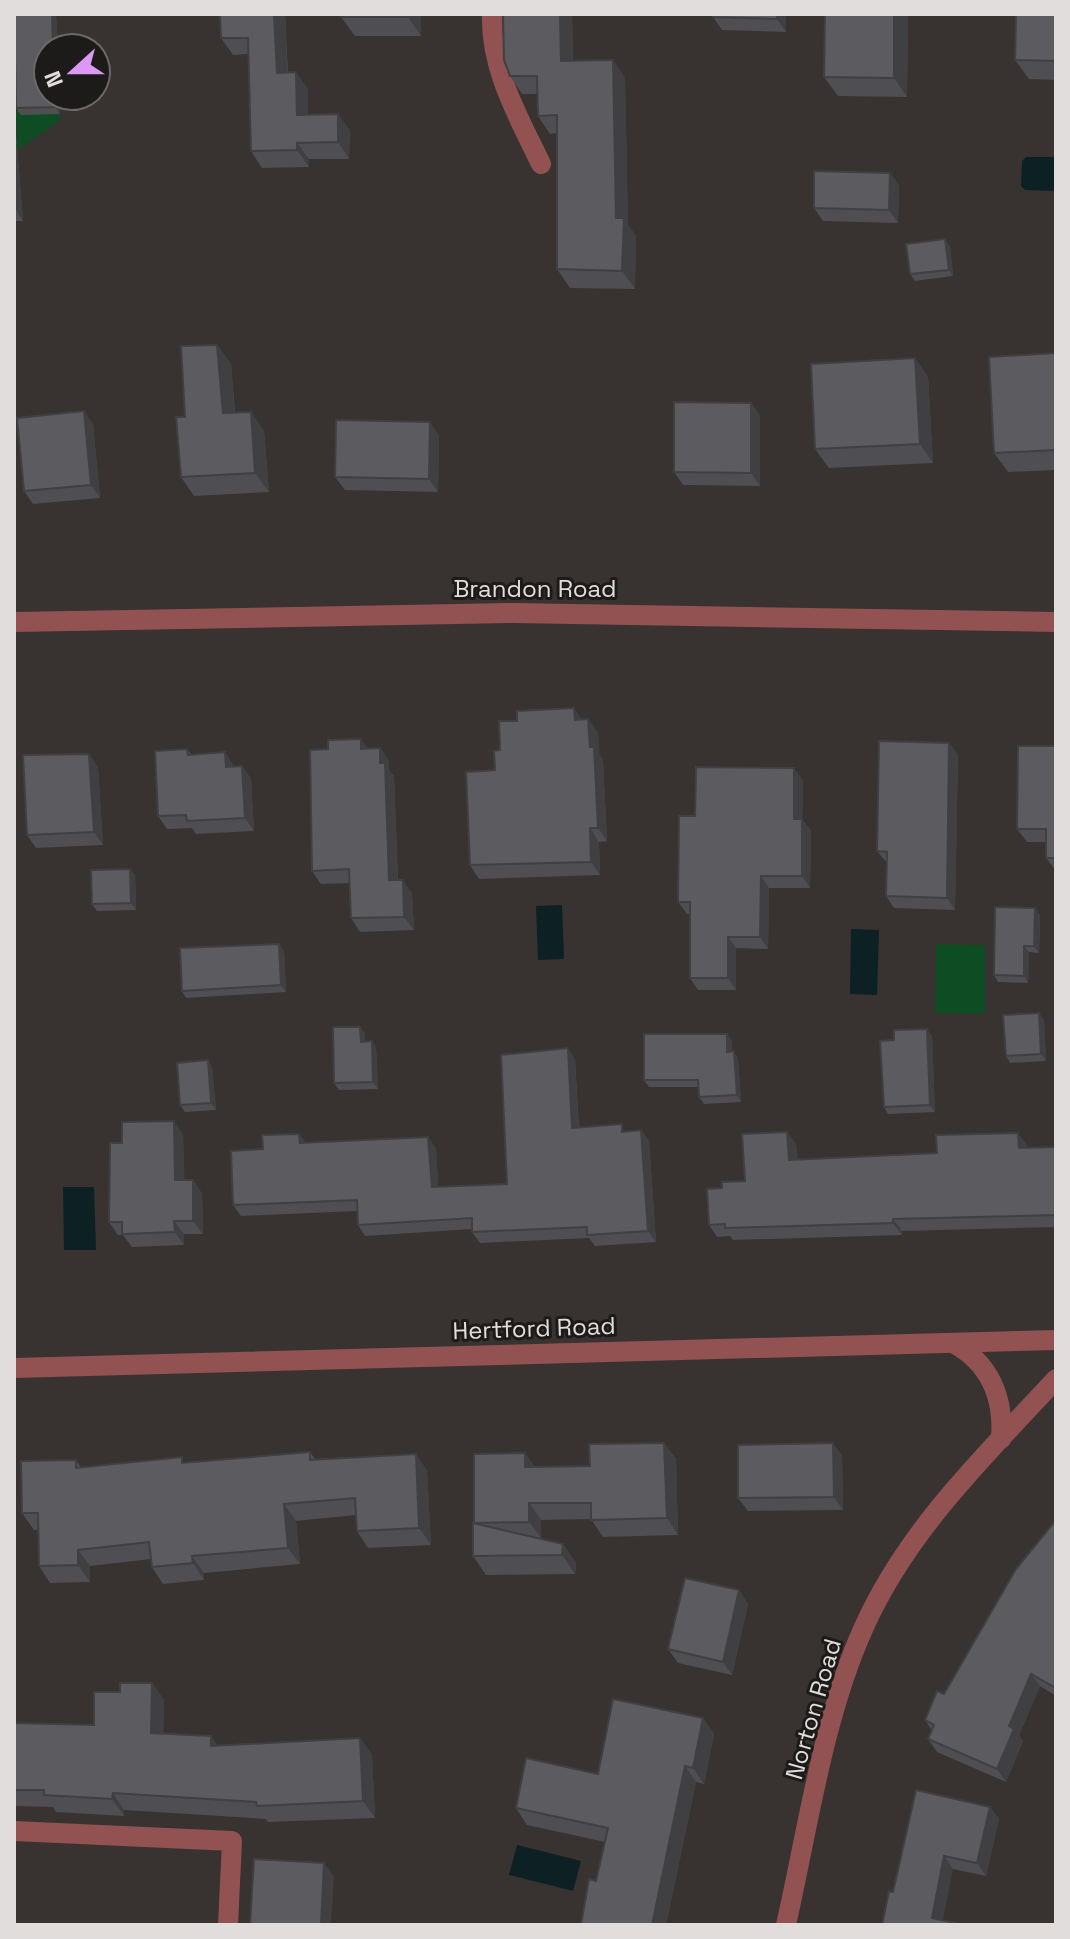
<svg xmlns="http://www.w3.org/2000/svg" width="1070" height="1939" font-family="'Space Grotesk',sans-serif">
	<style>
		.green { fill: #0e4c23 }
		.water { fill: #0d2024 }
		.lines { fill: none; stroke-linecap: round; stroke-linejoin: round }
		.service { stroke: #925251; stroke-width: 20 }
		.minor { stroke: #925251; stroke-width: 20 }
		.wall { fill: #4e4e53 }
		.shaded-wall { fill: #404043 }
		.building { fill: #5b5b60; stroke: #404043; stroke-width: 2 }
		.labels { text-anchor: middle; dominant-baseline: central; stroke-width: 6; stroke-linejoin: round; paint-order: stroke }
		.street-label { font-size: 24px; fill: #e1dddc; stroke: #1d1b1a }
	</style>
	<rect width="100%" height="100%" fill="#383231"/>
	<g class="green">
		<polygon points="14,14 21,114 60,114 59,121 17,150"/>
		<polygon points="936,944 985,945 985,1014 935,1013"/>
	</g>
	<g class="water">
		<polygon points="1026,157 1056,157 1056,191 1025,190 1021,186 1022,161"/>
		<polygon points="562,905 564,959 538,960 536,906"/>
		<polygon points="851,929 879,930 877,995 850,994"/>
		<polygon points="63,1187 94,1187 96,1250 64,1250"/>
		<polygon points="517,1845 581,1861 573,1891 509,1875"/>
	</g>
	<g class="lines">
		<g class="service">
			<path d="M492 14C490 68 518 116 541 164"/>
			<polyline points="14,1831 232,1841 228,1925"/>
		</g>
		<g class="minor">
			<polyline points="14,622 513,613 1056,622"/>
			<path d="M953 1343C990 1363 1004 1398 1001 1439"/>
			<polyline points="14,1368 1056,1340"/>
			<path d="M786 1925C808 1828 823 1717 864 1627 908 1529 985 1456 1056 1379"/>
		</g>
	</g>
	<g class="wall">
		<polygon points="56,14 58,48 48,48 60,114 21,115 16,108"/>
		<polygon points="220,14 285,14 288,73 308,89 308,115 350,130 349,159 309,159 309,167 262,168 251,151 248,54 233,55 221,38"/>
		<polygon points="421,14 421,36 355,36 341,17"/>
		<polygon points="503,14 572,14 573,61 613,60 625,78 628,225 636,236 635,289 570,288 557,269 557,133 550,134 538,116 537,94 522,94 510,76"/>
		<polygon points="786,14 786,32 722,30 713,17"/>
		<polygon points="825,14 908,14 907,97 838,96 824,77"/>
		<polygon points="1056,14 1056,80 1029,79 1015,60"/>
		<polygon points="14,108 14,109 23,221 14,221"/>
		<polygon points="890,173 899,186 898,223 823,221 814,208"/>
		<polygon points="950,246 953,276 915,281 910,274"/>
		<polygon points="217,345 231,364 235,412 264,431 269,492 194,496 181,477 185,417"/>
		<polygon points="1056,353 1056,470 1008,472 994,453"/>
		<polygon points="915,358 928,377 933,463 829,468 815,449"/>
		<polygon points="751,403 760,416 760,486 683,485 674,472"/>
		<polygon points="430,422 439,436 438,492 345,490 335,477"/>
		<polygon points="93,424 100,498 33,504 24,491"/>
		<polygon points="582,719 598,732 599,754 603,760 607,841 599,842 600,875 479,879 470,865 495,770"/>
		<polygon points="949,743 958,755 955,910 894,908 886,896 887,863 877,851"/>
		<polygon points="1056,746 1056,871 1046,858 1046,842 1027,842 1017,829"/>
		<polygon points="380,748 389,761 389,770 394,776 398,880 412,893 414,930 360,932 351,918 350,883 321,884 312,871 368,749"/>
		<polygon points="187,749 191,754 234,766 242,766 251,779 254,831 196,834 192,828 167,829 158,816"/>
		<polygon points="89,754 98,768 103,845 36,848 27,835"/>
		<polygon points="803,780 802,819 811,831 810,888 769,888 768,949 736,948 736,990 698,990 690,978 690,914 687,914 678,902 695,816"/>
		<polygon points="130,869 135,875 136,910 97,911 92,904"/>
		<polygon points="1035,908 1040,915 1039,953 1029,952 1028,983 998,982 994,975"/>
		<polygon points="284,951 286,992 186,998 182,991"/>
		<polygon points="1044,1019 1046,1061 1010,1063 1006,1056"/>
		<polygon points="927,1029 932,1036 935,1112 888,1114 884,1107 894,1040"/>
		<polygon points="365,1033 365,1042 372,1041 376,1048 378,1089 339,1090 334,1083"/>
		<polygon points="732,1041 732,1051 738,1058 741,1102 704,1104 699,1097 698,1087 649,1087 644,1080"/>
		<polygon points="575,1059 579,1127 627,1131 641,1130 649,1141 656,1242 595,1246 589,1238 480,1243 472,1232 472,1229 365,1236 358,1225 357,1211 241,1216 233,1205 263,1149 299,1134 306,1143 436,1148 438,1187 507,1184"/>
		<polygon points="212,1067 216,1110 185,1112 180,1105"/>
		<polygon points="787,1132 796,1144 797,1160 937,1153 1027,1145 1027,1147 1056,1147 1056,1227 902,1231 902,1235 733,1240 730,1236 717,1237 709,1225 722,1188 745,1181"/>
		<polygon points="183,1134 184,1180 202,1193 203,1234 184,1234 184,1245 132,1247 123,1235 118,1235 109,1222 122,1143"/>
		<polygon points="664,1443 676,1459 678,1535 603,1537 591,1519 541,1520 541,1538 537,1538 563,1544 576,1563 575,1574 486,1575 473,1556 475,1524 525,1453 534,1466 590,1466"/>
		<polygon points="833,1443 842,1456 843,1510 748,1511 738,1498"/>
		<polygon points="310,1452 315,1459 416,1454 427,1471 431,1545 368,1548 357,1531 356,1515 296,1521 300,1564 204,1573 204,1580 163,1584 152,1567 151,1559 90,1566 90,1582 50,1583 39,1566 38,1530 34,1530 22,1513 76,1460 81,1468 185,1463"/>
		<polygon points="1056,1520 1056,1696 1040,1686 1019,1735 1023,1741 1006,1782 937,1752 928,1739 932,1731 925,1720 944,1694"/>
		<polygon points="739,1590 748,1604 732,1675 678,1663 668,1649"/>
		<polygon points="152,1683 164,1700 163,1733 218,1746 360,1738 372,1755 375,1818 268,1822 266,1819 124,1810 124,1816 56,1812 53,1807 14,1806 14,1723 94,1725 120,1692"/>
		<polygon points="703,1718 714,1734 704,1784 696,1782 666,1925 581,1925 596,1881 605,1842 527,1825 516,1808 598,1774"/>
		<polygon points="990,1807 999,1819 986,1876 953,1869 882,1925"/>
	</g>
	<g class="shaded-wall">
		<polygon points="52,14 56,14 58,48 53,48"/>
		<polygon points="274,14 285,14 288,90 277,73"/>
		<polygon points="408,14 421,14 421,36 408,17"/>
		<polygon points="560,14 572,14 573,79 561,61"/>
		<polygon points="777,14 786,14 786,32 777,19"/>
		<polygon points="894,14 908,14 907,97 894,78"/>
		<polygon points="613,60 625,78 628,225 636,236 635,289 622,271 616,218"/>
		<polygon points="296,72 308,89 308,132 297,115"/>
		<polygon points="55,96 60,96 60,114 55,107"/>
		<polygon points="14,108 14,109 23,221 14,207"/>
		<polygon points="338,114 350,130 349,159 338,142"/>
		<polygon points="297,143 309,159 309,167 297,150"/>
		<polygon points="890,173 899,186 898,223 889,210"/>
		<polygon points="945,239 950,246 953,276 949,270"/>
		<polygon points="217,345 231,364 236,432 223,413"/>
		<polygon points="915,358 928,377 933,463 920,444"/>
		<polygon points="751,403 760,416 760,486 751,473"/>
		<polygon points="84,411 93,424 100,498 91,485"/>
		<polygon points="251,412 264,431 269,492 255,473"/>
		<polygon points="430,422 439,436 438,492 429,479"/>
		<polygon points="574,708 583,721 575,720"/>
		<polygon points="588,719 598,732 599,754 603,760 607,841 598,828"/>
		<polygon points="361,739 370,752 361,749"/>
		<polygon points="949,743 958,755 955,910 947,898"/>
		<polygon points="380,748 389,761 389,770 394,776 398,893 389,880"/>
		<polygon points="225,752 234,766 235,780 226,767"/>
		<polygon points="89,754 98,768 103,845 94,832"/>
		<polygon points="242,766 251,779 254,831 245,818"/>
		<polygon points="794,768 803,780 802,831 794,819"/>
		<polygon points="802,819 811,831 810,888 802,876"/>
		<polygon points="590,828 599,842 600,875 591,862"/>
		<polygon points="130,869 135,875 136,910 131,903"/>
		<polygon points="761,876 769,888 768,949 760,937"/>
		<polygon points="403,880 412,893 414,930 404,917"/>
		<polygon points="1035,908 1040,915 1039,953 1034,946"/>
		<polygon points="728,937 736,948 736,990 728,978"/>
		<polygon points="279,944 284,951 286,992 281,985"/>
		<polygon points="1024,946 1029,952 1028,983 1024,976"/>
		<polygon points="1039,1013 1044,1019 1046,1061 1041,1054"/>
		<polygon points="360,1027 365,1033 365,1049 361,1042"/>
		<polygon points="927,1029 932,1036 935,1112 930,1105"/>
		<polygon points="727,1034 732,1041 732,1058 727,1052"/>
		<polygon points="372,1041 376,1048 378,1089 373,1082"/>
		<polygon points="568,1048 575,1059 579,1138 572,1128"/>
		<polygon points="734,1051 738,1058 741,1102 737,1095"/>
		<polygon points="208,1060 212,1067 216,1110 211,1103"/>
		<polygon points="174,1121 183,1134 185,1193 175,1180"/>
		<polygon points="641,1130 649,1141 656,1242 648,1231"/>
		<polygon points="787,1132 796,1144 797,1172 789,1160"/>
		<polygon points="1018,1133 1027,1145 1028,1160 1019,1148"/>
		<polygon points="299,1134 307,1144 300,1143"/>
		<polygon points="428,1137 436,1148 439,1198 432,1187"/>
		<polygon points="193,1180 202,1193 203,1234 193,1221"/>
		<polygon points="893,1219 902,1231 902,1235 893,1223"/>
		<polygon points="174,1221 184,1234 184,1245 175,1232"/>
		<polygon points="664,1443 676,1459 678,1535 667,1518"/>
		<polygon points="833,1443 842,1456 843,1510 834,1497"/>
		<polygon points="525,1453 536,1470 525,1467"/>
		<polygon points="416,1454 427,1471 431,1545 419,1528"/>
		<polygon points="529,1503 541,1520 541,1538 529,1522"/>
		<polygon points="284,1504 296,1521 300,1564 288,1548"/>
		<polygon points="563,1544 576,1563 575,1574 562,1555"/>
		<polygon points="78,1550 90,1566 90,1582 78,1565"/>
		<polygon points="192,1556 204,1573 204,1580 193,1563"/>
		<polygon points="739,1590 748,1604 732,1675 723,1662"/>
		<polygon points="1031,1674 1040,1686 1019,1735 1023,1741 1006,1782 997,1769 1009,1726"/>
		<polygon points="152,1683 164,1700 163,1749 151,1733"/>
		<polygon points="703,1718 714,1734 704,1784 693,1768"/>
		<polygon points="211,1736 223,1753 211,1746"/>
		<polygon points="360,1738 372,1755 375,1818 363,1801"/>
		<polygon points="685,1766 696,1782 666,1925 652,1925"/>
		<polygon points="113,1793 124,1810 124,1816 112,1799"/>
		<polygon points="990,1807 999,1819 986,1876 977,1863"/>
		<polygon points="944,1856 953,1869 942,1925 932,1918"/>
		<polygon points="324,1863 334,1876 331,1925 321,1925"/>
	</g>
	<g class="building">
		<polygon points="14,14 52,14 53,48 48,48 48,96 55,96 55,107 16,108"/>
		<polygon points="220,14 274,14 277,73 296,72 297,115 338,114 338,142 297,143 297,150 251,151 248,38 221,38"/>
		<rect x="341" y="14" width="67" height="3"/>
		<polygon points="503,14 560,14 561,61 613,60 616,218 624,218 622,271 557,269 557,115 538,116 537,76 510,76 504,60"/>
		<polygon points="713,14 777,14 777,19 713,17"/>
		<polygon points="825,14 894,14 894,78 824,77"/>
		<polygon points="1016,14 1056,14 1056,61 1015,60"/>
		<polygon points="814,171 890,173 889,210 814,208"/>
		<polygon points="945,239 949,270 910,274 906,244"/>
		<polygon points="217,345 223,413 251,412 255,473 181,477 176,417 185,417 181,346"/>
		<polygon points="1056,353 1056,450 994,453 989,357"/>
		<polygon points="915,358 920,444 815,449 811,364"/>
		<polygon points="674,402 751,403 751,473 674,472"/>
		<polygon points="84,411 91,485 24,491 17,418"/>
		<polygon points="336,420 430,422 429,479 335,477"/>
		<polygon points="574,708 575,720 588,719 590,747 594,747 598,828 590,828 591,862 470,865 466,772 495,770 494,751 500,750 499,721 517,721 517,711"/>
		<polygon points="361,739 361,749 380,748 380,763 385,763 389,880 403,880 404,917 351,918 349,869 312,871 310,750 328,749 328,740"/>
		<polygon points="879,741 949,743 947,898 886,896 887,852 877,851"/>
		<polygon points="1018,746 1056,746 1056,858 1046,858 1046,829 1017,829"/>
		<polygon points="187,749 188,755 225,752 226,767 242,766 245,818 187,821 186,815 158,816 155,751"/>
		<polygon points="89,754 94,832 27,835 23,755"/>
		<polygon points="696,767 794,768 794,819 802,819 802,876 761,876 760,937 728,937 728,978 690,978 690,902 678,902 679,816 695,816"/>
		<polygon points="130,869 131,903 92,904 91,870"/>
		<polygon points="995,907 1035,908 1034,946 1024,946 1024,976 994,975"/>
		<polygon points="279,944 281,985 182,991 180,948"/>
		<polygon points="1039,1013 1041,1054 1006,1056 1003,1015"/>
		<polygon points="333,1027 360,1027 361,1042 372,1041 373,1082 334,1083"/>
		<polygon points="927,1029 930,1105 884,1107 880,1041 894,1040 894,1030"/>
		<polygon points="644,1034 727,1034 727,1052 734,1051 737,1095 699,1097 698,1080 644,1080"/>
		<polygon points="568,1048 572,1128 622,1124 622,1132 641,1130 648,1231 587,1235 587,1227 472,1232 472,1218 358,1225 357,1200 233,1205 231,1151 263,1149 262,1135 299,1134 300,1143 428,1137 432,1187 507,1184 501,1055"/>
		<polygon points="208,1060 211,1103 180,1105 177,1063"/>
		<polygon points="174,1121 175,1180 193,1180 193,1221 174,1221 175,1232 122,1234 122,1222 109,1222 110,1143 122,1143 122,1122"/>
		<polygon points="787,1132 789,1160 937,1153 936,1135 1018,1133 1019,1148 1056,1147 1056,1215 893,1219 893,1223 725,1228 725,1224 709,1225 707,1189 722,1188 722,1182 745,1181 742,1134"/>
		<polygon points="664,1443 667,1518 591,1520 591,1503 529,1503 529,1522 474,1523 474,1454 525,1453 525,1467 590,1466 589,1444"/>
		<polygon points="833,1443 834,1497 738,1498 738,1445"/>
		<polygon points="310,1452 310,1460 416,1454 419,1528 357,1531 355,1498 284,1504 288,1548 192,1556 193,1563 152,1567 149,1542 78,1550 78,1565 39,1566 38,1513 22,1513 21,1461 76,1460 76,1468 182,1457 182,1463"/>
		<polygon points="1056,1520 1056,1688 1031,1674 1009,1726 1014,1729 997,1769 928,1739 934,1725 925,1720 937,1691 944,1694 1016,1569"/>
		<polygon points="473,1523 563,1544 562,1555 473,1556"/>
		<polygon points="685,1578 739,1590 723,1662 668,1649"/>
		<polygon points="120,1683 152,1683 151,1733 211,1736 211,1746 360,1738 363,1801 257,1806 256,1802 113,1793 112,1799 44,1795 44,1790 14,1790 14,1723 94,1725 94,1692 120,1692"/>
		<polygon points="613,1699 703,1718 693,1768 685,1766 652,1925 581,1925 589,1879 596,1881 608,1828 516,1808 526,1758 598,1774"/>
		<polygon points="916,1790 990,1807 977,1863 944,1856 932,1918 964,1925 882,1925 889,1891 893,1892"/>
		<polygon points="254,1859 324,1863 321,1925 250,1925"/>
	</g>
	<g class="labels">
		<g class="street-label">
			<text x="535" y="588">Brandon Road</text>
			<text transform="translate(534 1328) rotate(-2)">Hertford Road</text>
			<text transform="translate(813 1709) rotate(-74)">Norton Road</text>
		</g>
	</g>
	<rect width="1070" height="1939" fill="none" stroke="#e1dddc" stroke-width="32"/>
	<g transform="translate(72 72) rotate(249)"><circle r="38" fill="#1d1b1a" stroke="#6b6968" stroke-width="2"/>
	<path d="M0-6L14 30L0 20L-14 30Z" fill="#dc99f4"/>
	<text y="-12" font-size="22" font-weight="bold" text-anchor="middle" fill="#e1dddc">N</text>
	</g>
</svg>
